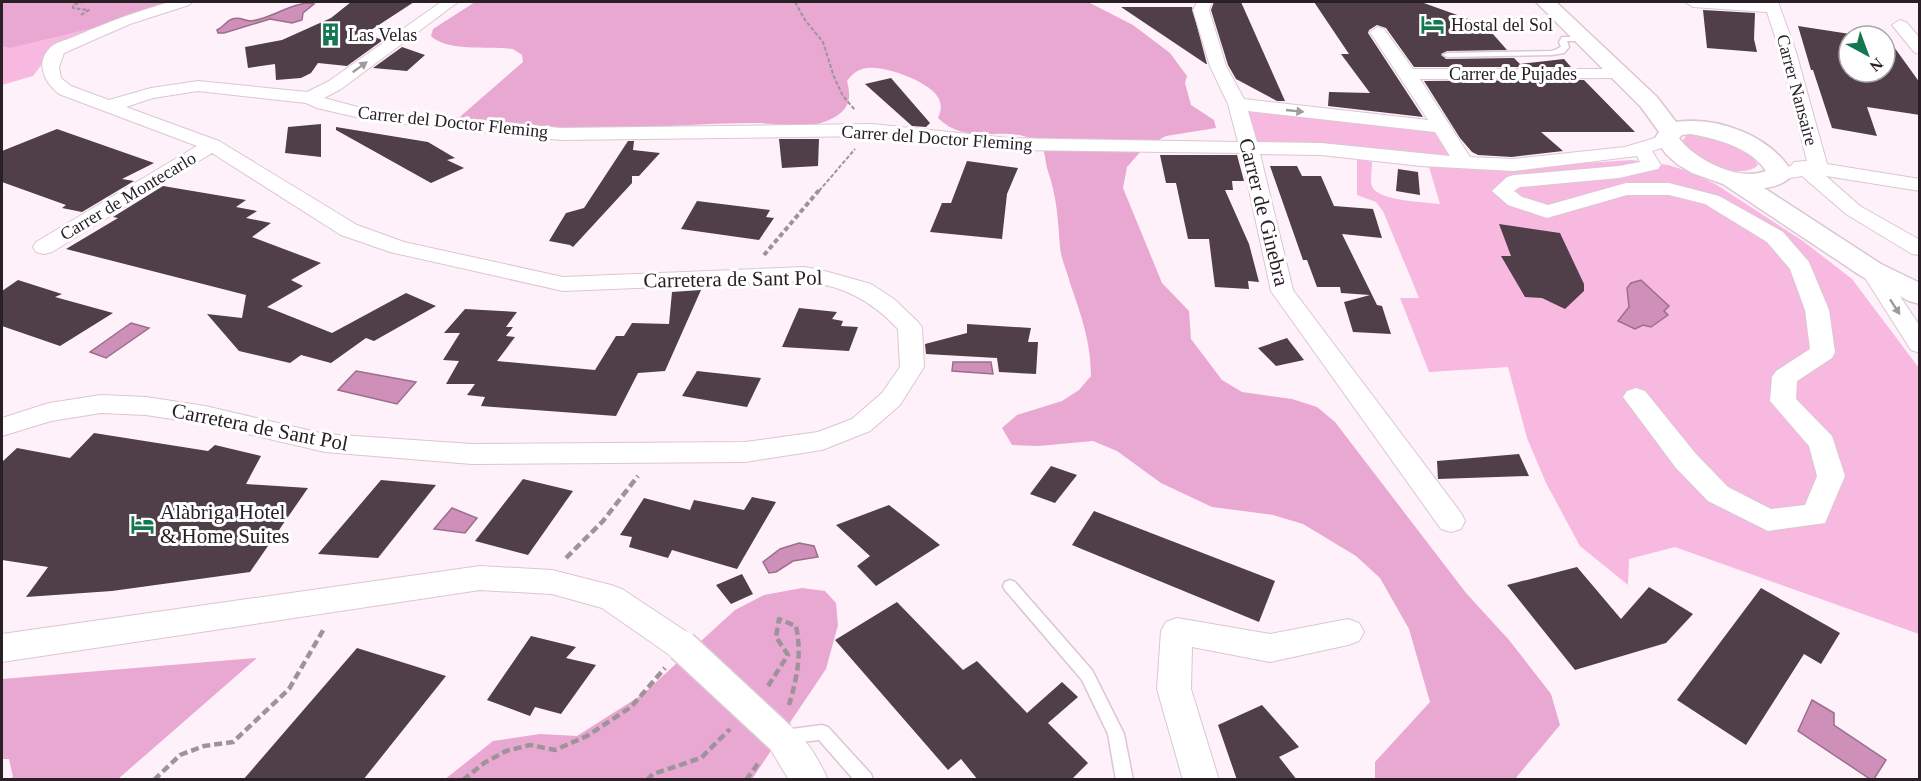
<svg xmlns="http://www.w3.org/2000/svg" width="1921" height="781" font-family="Georgia,serif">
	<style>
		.green { fill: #f8b9e1 }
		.forest { fill: #e8a8d1 }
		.water { fill: #ce8fb8; stroke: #9c6e8c; stroke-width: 1.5 }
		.building { fill: #503e49 }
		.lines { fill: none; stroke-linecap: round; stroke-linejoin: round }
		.service-casing { stroke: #dbc6d3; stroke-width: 3 }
		.minor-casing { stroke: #dbc6d3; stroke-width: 2 }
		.secondary-casing { stroke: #dbc6d3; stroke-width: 3 }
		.path-far2 { stroke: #9e939a; stroke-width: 2; stroke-dasharray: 4 2; stroke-linecap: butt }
		.path-far1 { stroke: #9e939a; stroke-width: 4; stroke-dasharray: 5 3; stroke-linecap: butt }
		.path { stroke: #9e939a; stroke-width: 4.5; stroke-dasharray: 8 4; stroke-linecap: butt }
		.service { fill: #fff; fill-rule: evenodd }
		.minor { fill: #fff; fill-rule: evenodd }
		.secondary { fill: #fff; fill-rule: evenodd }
		.minor-bridge-casing { stroke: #dbc6d3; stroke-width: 34; stroke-linecap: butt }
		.minor-bridge { stroke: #fff; stroke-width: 31 }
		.oneway { fill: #9e9b9d }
		.labels { text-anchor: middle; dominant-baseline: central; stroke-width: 6; stroke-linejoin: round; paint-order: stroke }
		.far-poi-label { font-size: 18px; fill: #282025; stroke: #fff; text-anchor: start }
		.far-street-label { font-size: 18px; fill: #282025; stroke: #fff }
		.street-label { font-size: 21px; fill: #282025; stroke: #fff }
		.poi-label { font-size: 21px; fill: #282025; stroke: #fff; text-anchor: start }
	</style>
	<rect width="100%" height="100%" fill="#fef1f9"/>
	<g class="green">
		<polygon points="2,2 179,2 121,19 55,47 33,76 2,85"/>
		<polygon points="1237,104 1442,127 1464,163 1249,147"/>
		<path d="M1695 134C1717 138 1747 144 1758 165 1741 182 1690 160 1683 140L1686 136Z"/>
		<path d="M1357 159 1372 162C1372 169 1370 179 1372 186 1376 201 1426 202 1440 204L1429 167 1493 169 1632 160 1668 165 1688 171 1717 185 1803 241 1852 279 1919 368V634L1675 547 1629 559 1628 585 1580 546 1546 483 1527 438 1508 367 1429 372 1400 298H1419L1383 211 1376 202 1357 195Z"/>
	</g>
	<g class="forest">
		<polygon points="2,2 169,2 105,25 10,48 2,46"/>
		<path d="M475 2H1088L1133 25 1170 53 1187 76 1185 83 1191 105 1214 120 1216 128 1166 136 1153 143 1142 150 1127 167 1123 188 1162 283 1189 311 1191 339 1222 380 1242 392 1292 399 1317 407 1335 422 1466 593 1509 640 1551 694 1560 725 1515 779H1375V762L1430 702 1409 629 1380 578 1356 556 1303 524 1273 515 1212 507 1161 483 1117 451 1093 441 1039 446 1012 445 1002 428 1017 415 1062 401 1079 390 1091 376C1091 342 1081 315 1070 283 1067 271 1061 259 1060 247 1058 221 1057 197 1048 171 1044 159 1047 146 1034 140 1001 124 968 147 938 118 941 111 942 106 939 99 932 82 884 65 867 68 858 69 852 74 847 81 852 100 849 111 829 120 805 131 781 123 756 123 694 123 631 130 569 128 531 127 493 124 454 122L523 62 522 55 513 49C491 46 447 52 431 36L433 29Z"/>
		<polygon points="802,588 825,591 836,603 838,625 826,669 752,779 444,780 493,741 540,734 577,736 643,694 735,610 764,595"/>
		<polygon points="257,658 118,779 10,779 13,777 9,759 2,759 2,679"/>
	</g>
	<g class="water">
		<path d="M307 3 314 4 303 13 302 20 292 23 270 19 224 33H218L217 30C225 26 226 21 232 19 240 16 244 21 251 21 270 19 287 5 307 3Z"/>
		<polygon points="1641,280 1669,306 1664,311 1668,315 1651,327 1643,325 1635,329 1618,321 1629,307 1627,288 1631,283"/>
		<polygon points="131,323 149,328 106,358 90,352"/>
		<polygon points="953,362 991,362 993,374 952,371"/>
		<polygon points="356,371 416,382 397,404 338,390"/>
		<polygon points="452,508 477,518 465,533 434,529"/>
		<polygon points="799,543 814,546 818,557 793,561 776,572 769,573 763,562 780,549"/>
		<polygon points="1812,700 1834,713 1834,725 1886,760 1874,779 1870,779 1798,731"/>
	</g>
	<g class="building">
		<polygon points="351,2 414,2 365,34 383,40 347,66 318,63 311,73 301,78 276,80 275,64 248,68 245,47 282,40 331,18"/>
		<polygon points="1214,2 1241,2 1285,101 1277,101 1236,79 1228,65 1211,10"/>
		<polygon points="1314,2 1421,2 1485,25 1507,50 1447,51 1441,54 1446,59 1514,58 1520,64 1564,59 1571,67 1414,67 1386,28 1377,25 1369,30 1368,33 1423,117 1328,106 1329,92 1370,93 1341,54 1349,54"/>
		<polygon points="1121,7 1192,7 1207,64 1206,64"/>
		<polygon points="1703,10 1755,13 1754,39 1757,52 1707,48"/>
		<polygon points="1798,26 1863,36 1849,36 1849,72 1885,72 1885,39 1889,40 1920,83 1920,115 1867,107 1877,136 1832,128 1813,70 1811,70"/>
		<polygon points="402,47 425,55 407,71 373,68"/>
		<polygon points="891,78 930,123 926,127 912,126 865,84"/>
		<polygon points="1584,80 1635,132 1541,132 1563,151 1512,157 1478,155 1472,152 1460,138 1424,81"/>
		<polygon points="321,124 321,157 285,153 288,127"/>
		<polygon points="336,127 428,142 455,158 447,160 464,168 431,183 336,130"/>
		<polygon points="57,129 154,163 122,179 134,181 82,212 62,208 66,205 2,182 2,151"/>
		<polygon points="779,139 819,139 818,166 782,168"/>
		<polygon points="628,141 634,141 633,150 660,153 639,176 632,176 632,183 573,247 570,245 549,241 566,213 584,208"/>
		<polygon points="1160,155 1237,155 1244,181 1232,181 1233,190 1225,190 1249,244 1259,282 1248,281 1249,289 1215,287 1209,239 1188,239 1176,183 1166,183"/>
		<polygon points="967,161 1018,168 1007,194 1002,239 930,232 942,203 951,203"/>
		<polygon points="1270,166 1297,166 1302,176 1321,176 1334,206 1373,209 1382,238 1342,234 1377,305 1382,306 1391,334 1353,332 1344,302 1370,295 1341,293 1340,287 1317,287 1307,260 1303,260"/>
		<polygon points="1398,169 1418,172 1420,195 1396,191"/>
		<polygon points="163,186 246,200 236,207 257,211 246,218 271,223 252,237 321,263 291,280 303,286 267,307 332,333 406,293 436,306 374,341 366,338 331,363 301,355 290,363 239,351 207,314 242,318 246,295 66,249 118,218 113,217"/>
		<polygon points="697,201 770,210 766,217 774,218 759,240 681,229"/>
		<polygon points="1499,224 1560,233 1584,284 1584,291 1565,309 1542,298 1525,297 1501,256 1511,256"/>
		<polygon points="18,280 62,294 55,297 113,313 60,346 2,326 2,291"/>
		<polygon points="701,290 665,371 638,373 616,416 481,406 485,397 467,395 475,384 446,384 459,361 443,360 460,333 444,333 465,309 517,312 506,327 513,327 506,336 515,337 497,361 595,370 616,336 624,336 632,323 669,324 672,292"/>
		<polygon points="799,308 837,312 832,319 843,321 841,326 858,327 849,351 782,347"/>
		<polygon points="967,324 1031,328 1028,342 1038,342 1036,374 999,372 997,358 926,354 925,344 967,333"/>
		<polygon points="1287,338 1304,360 1276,366 1258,348"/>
		<polygon points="697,371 761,378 747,407 682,396"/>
		<polygon points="94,433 208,451 215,445 261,456 246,484 308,488 250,572 112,591 26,597 48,567 2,560 2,462 17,448 70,458"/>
		<polygon points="1519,454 1529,476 1438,479 1437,461"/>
		<polygon points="1051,466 1077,475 1055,503 1030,494"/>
		<polygon points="523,479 573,491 528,555 475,541"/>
		<polygon points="381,480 436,485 378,558 318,554"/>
		<polygon points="752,497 776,502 737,569 672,550 668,558 629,547 632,537 620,535 644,498 690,510 694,500 744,510"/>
		<polygon points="889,505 940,545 876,586 857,566 870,556 836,525"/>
		<polygon points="1094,511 1275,581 1259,622 1072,545"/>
		<polygon points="1577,567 1621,619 1649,587 1693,614 1666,643 1575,670 1507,585"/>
		<polygon points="742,574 753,594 731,604 716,585"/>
		<polygon points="1761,588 1840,633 1821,664 1804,654 1746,745 1677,700"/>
		<polygon points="897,602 963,670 977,661 1027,713 1062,682 1078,697 1048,723 1088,763 1071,780 978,780 961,759 948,770 835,640"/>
		<polygon points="531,636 576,647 566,658 596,665 561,714 535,707 530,716 487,700"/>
		<polygon points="357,648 446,676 363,780 243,780"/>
		<polygon points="1262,705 1299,747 1279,757 1297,780 1237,780 1218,725"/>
	</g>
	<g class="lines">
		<defs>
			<g id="service">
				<polygon points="1562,37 1583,37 1587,39 1583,41 1567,41 1569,47 1564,53 1552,55 1447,57 1443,55 1447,53 1552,51 1561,47 1559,42"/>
				<polygon points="1010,580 1015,582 1092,670 1124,734 1133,780 1116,780 1108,734 1082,680 1005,590 1003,586 1005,582"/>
				<polygon points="822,725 828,727 871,774 873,780 854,780 819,740 784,744 778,742 776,737 778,732 784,730"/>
			</g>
			<g id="minor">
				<path d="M170 2H192L189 5 130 24 64 53 59 67 61 78 71 86 109 100 151 88 198 81 307 92 329 81 441 2H458L341 89 324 98 373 111 561 128 872 124 1008 138 1238 142 1228 104 1210 66 1193 10 1197 2H1212L1209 10 1226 66 1244 99 1428 120 1370 32 1378 27 1384 29 1413 69H1623L1626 73 1623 77 1617 78 1420 79 1470 157 1513 159 1625 147 1668 134 1675 136 1677 140 1675 144 1652 151 1661 165 1658 169 1619 178 1520 187 1514 191 1522 197 1548 205 1626 183H1669L1719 196 1783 232 1809 262 1829 310 1835 352 1832 358 1797 381 1796 399 1832 436 1845 476 1825 523 1768 531 1708 501 1676 468 1623 397 1627 391 1636 388 1645 391 1696 454 1728 487 1771 509 1805 505 1817 476 1809 446 1770 401 1772 377 1776 371 1810 349 1805 310 1790 269 1767 242 1705 204 1669 195H1627L1547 218 1508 205 1492 191 1507 177 1514 175 1619 166 1640 162 1637 156 1513 171 1421 166 1321 155 1260 154 1293 290 1461 513 1465 521 1461 529 1451 532 1441 529 1271 291 1241 153 1008 150 872 136 561 140 373 121 317 108 306 103 198 91 153 98 126 107 219 141 357 225 404 242 563 277 804 267 821 270 871 284 894 299 918 322 922 327 924 367 900 405 870 431 822 450 745 462 472 464 325 452 205 424 146 415 101 413 51 421 2 436V418L49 403 101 395 146 397 205 406 325 434 472 444 745 442 818 432 852 419 882 393 900 367 898 329C871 300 843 286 804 281L563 291 390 252 341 235 212 153 52 252 44 254 36 252 33 247 36 242 197 146 59 94C44 82 34 62 52 46 59 41 70 39 78 35 108 22 138 11 170 2ZM1248 111 1435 132 1450 156 1321 143 1257 142Z"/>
				<polygon points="1685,2 1778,2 1796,52 1827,164 1920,179 1920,191 1826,176 1860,206 1920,240 1920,255 1912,254 1846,214 1802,176 1780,180 1773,178 1770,174 1773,170 1791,166 1794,162 1807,161 1780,52 1767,12 1693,7"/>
				<polygon points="1900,20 1906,22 1920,38 1920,54 1914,52 1892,25"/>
				<polygon points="1871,263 1879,265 1920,326 1920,353 1911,350 1860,270 1863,265"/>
				<polygon points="480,566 552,570 611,585 622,589 693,636 698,646 693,656 682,660 671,656 602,608 552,594 480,590 2,662 2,634"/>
				<polygon points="1177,618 1270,634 1348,619 1359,623 1364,632 1359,641 1348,645 1270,662 1192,647 1191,689 1219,780 1183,780 1157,689 1161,631 1166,622"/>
				<path d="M780 721C801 729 819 759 828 780H789L763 737 768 726Z"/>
			</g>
			<path id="secondary" d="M1536 2H1556L1657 97 1676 122C1718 116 1772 136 1793 174 1786 183 1775 187 1764 188L1881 264 1920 283V304L1909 301 1861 276 1723 184 1692 173 1677 164 1666 154 1655 138 1659 132 1641 107ZM1690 134C1715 138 1752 148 1766 171 1739 182 1695 160 1679 138L1682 135Z"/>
		</defs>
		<use href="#service" class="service-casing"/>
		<use href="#minor" class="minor-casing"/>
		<use href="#secondary" class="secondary-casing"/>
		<g class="path-far2">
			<polyline points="795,2 805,20 823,42 834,77 843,96 855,110"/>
			<polyline points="81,15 89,10 73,8 73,5 82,2"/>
			<polyline points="819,191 855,149"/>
		</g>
		<polyline class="path-far1" points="764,255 820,189"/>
		<g class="path">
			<polyline points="566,558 603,521 638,476"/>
			<path d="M768 686 788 655 776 637 779 619 796 626C802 654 797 678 789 705"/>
			<polyline points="154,780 180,755 204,746 233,742 289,689 325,627"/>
			<polyline points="463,780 484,763 506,751 530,745 555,750 587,736 631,707 665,668"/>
			<polyline points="647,780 653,774 701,758 730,729"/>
			<polyline points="746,780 760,761"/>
		</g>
		<use href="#service" class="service"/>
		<use href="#minor" class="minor"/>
		<use href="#secondary" class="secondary"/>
		<defs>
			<polyline id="minor-bridge" points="682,646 780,737"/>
		</defs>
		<use href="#minor-bridge" class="minor-bridge-casing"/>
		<use href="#minor-bridge" class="minor-bridge"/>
	</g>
	<defs><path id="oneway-solid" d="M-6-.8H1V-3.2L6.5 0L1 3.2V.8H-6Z" transform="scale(1.5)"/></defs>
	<g class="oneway">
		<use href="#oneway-solid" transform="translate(360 67) rotate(-36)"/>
		<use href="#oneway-solid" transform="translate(1295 111) rotate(6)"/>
		<use href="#oneway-solid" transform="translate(1895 307) rotate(57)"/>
	</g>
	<defs>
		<symbol id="hotel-bare" viewBox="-9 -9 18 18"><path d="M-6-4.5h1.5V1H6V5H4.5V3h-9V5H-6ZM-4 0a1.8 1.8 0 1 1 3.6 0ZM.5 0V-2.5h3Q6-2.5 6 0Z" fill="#137750" stroke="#fff" stroke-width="2.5" paint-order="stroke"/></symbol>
		<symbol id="building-bare" viewBox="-9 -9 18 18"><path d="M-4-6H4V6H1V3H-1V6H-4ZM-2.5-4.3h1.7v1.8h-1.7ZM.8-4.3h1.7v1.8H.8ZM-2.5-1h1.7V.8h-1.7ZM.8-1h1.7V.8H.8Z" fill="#137750" stroke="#fff" stroke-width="2.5" paint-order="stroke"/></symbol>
	</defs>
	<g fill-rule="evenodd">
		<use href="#hotel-bare" x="1416" y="8" width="33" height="33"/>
		<use href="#building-bare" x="314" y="18" width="33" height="33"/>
		<use href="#hotel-bare" x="126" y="508" width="33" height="33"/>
	</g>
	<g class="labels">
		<g class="far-poi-label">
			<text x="1451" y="25">Hostal del Sol</text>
			<text x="348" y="35">Las Velas</text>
		</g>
		<g class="far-street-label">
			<text x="1513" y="74">Carrer de Pujades</text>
			<text transform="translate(1797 90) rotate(75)">Carrer Nansaire</text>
			<text transform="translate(453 122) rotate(6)">Carrer del Doctor Fleming</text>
			<text transform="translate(937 138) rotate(4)">Carrer del Doctor Fleming</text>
			<text transform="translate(128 196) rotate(-31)">Carrer de Montecarlo</text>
		</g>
		<g class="street-label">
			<text transform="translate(1264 212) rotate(76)">Carrer de Ginebra</text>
			<text transform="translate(733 279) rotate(-1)">Carretera de Sant Pol</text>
			<text transform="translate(260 427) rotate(11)">Carretera de Sant Pol</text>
		</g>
		<g class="poi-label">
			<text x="160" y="512">Alàbriga Hotel<tspan x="160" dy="24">&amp; Home Suites</tspan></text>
		</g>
	</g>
	<rect width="1921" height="781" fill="none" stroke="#282025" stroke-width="6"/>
	<g transform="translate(1867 54) rotate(139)"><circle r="28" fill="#ffffff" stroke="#a9a6a8" stroke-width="1.5"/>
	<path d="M0-4.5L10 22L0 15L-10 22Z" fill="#137750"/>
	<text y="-9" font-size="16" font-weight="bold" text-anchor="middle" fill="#282025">N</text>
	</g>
</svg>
